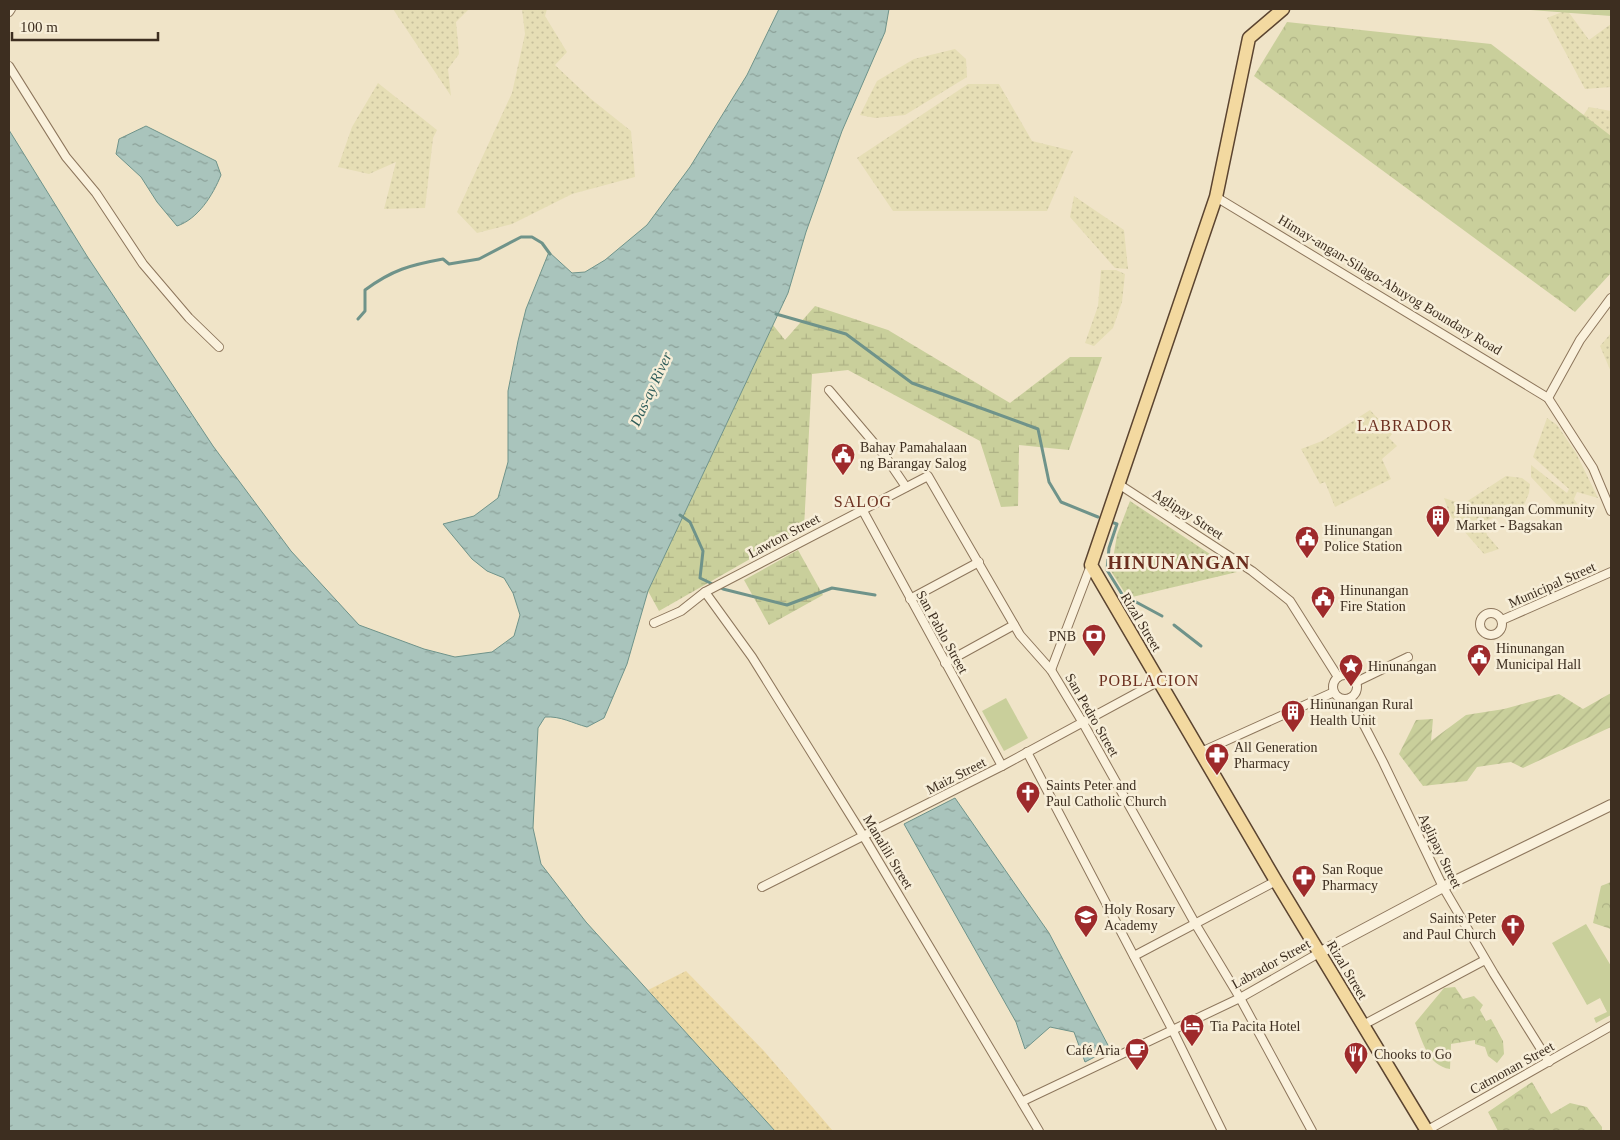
<svg xmlns="http://www.w3.org/2000/svg" width="1620" height="1140" font-family="Georgia,serif">
	<style>
		.farmland { fill: url(#farmland-dots) }
		.grass { fill: #c9cf9b }
		.forest { fill: url(#forest-crowns) }
		.wetland { fill: url(#wetland-marsh) }
		.sand { fill: url(#sand-dots) }
		.park { fill: url(#park-dots) }
		.garden { fill: url(#garden-furrows) }
		.water { fill: url(#water-ripples); stroke: #6f938a }
		.lines { fill: none; stroke-linecap: round; stroke-linejoin: round }
		.stream { stroke: #6f938a; stroke-width: 3 }
		.minor-casing { stroke: #8d765c; stroke-width: 10 }
		.tertiary-casing { stroke: #8d765c; stroke-width: 12 }
		.primary-casing { stroke: #5b4430; stroke-width: 15 }
		.minor { stroke: #faf1dc; stroke-width: 8 }
		.tertiary { stroke: #faf1dc; stroke-width: 10 }
		.primary { stroke: #f3d9a0; stroke-width: 12 }
		.labels { text-anchor: middle; dominant-baseline: central; stroke-width: 5; stroke-linejoin: round; paint-order: stroke }
		.street-label { font-size: 14px; fill: #3d2e20; stroke: #f7eed8 }
		.poi-label { font-size: 14px; fill: #3d2e20; stroke: #f7eed8; text-anchor: start }
		.water-label { font-size: 15px; font-style: italic; fill: #2f5d5a; stroke: #f7eed8 }
		.quarter-label { font-size: 16px; letter-spacing: 1px; fill: #6b2e1e; stroke: #f7eed8 }
		.district-label { font-size: 19px; font-weight: bold; letter-spacing: 1px; fill: #6b2e1e; stroke: #f7eed8 }
	</style>
	<defs>
		<pattern id="farmland-dots" width="8" height="8" patternUnits="userSpaceOnUse" patternTransform="scale(1.25)"><rect width="8" height="8" fill="#e6deb5"/><path d="M2 2h.1M6 6h.1" fill="none" stroke="#c6bf9b" stroke-width="1.8" stroke-linecap="round"/></pattern>
		<pattern id="forest-crowns" width="20" height="18" patternUnits="userSpaceOnUse" patternTransform="scale(1.25)"><rect width="20" height="18" fill="#c9cf9b"/><path d="M2 6a3 3 0 1 1 6 0M12 15a3 3 0 1 1 6 0" fill="none" stroke="#aeb285"/></pattern>
		<pattern id="wetland-marsh" width="20" height="14" patternUnits="userSpaceOnUse" patternTransform="scale(1.25)"><rect width="20" height="14" fill="#c9cf9b"/><path d="M1 5h8M5 5V1M11 12h8M15 12V8" fill="none" stroke="#aeb285"/></pattern>
		<pattern id="sand-dots" width="8" height="8" patternUnits="userSpaceOnUse" patternTransform="scale(1.25)"><rect width="8" height="8" fill="#ecd9a5"/><path d="M2 2h.1M6 6h.1" fill="none" stroke="#cbbb8e" stroke-width="1.8" stroke-linecap="round"/></pattern>
		<pattern id="park-dots" width="8" height="8" patternUnits="userSpaceOnUse" patternTransform="scale(1.25)"><rect width="8" height="8" fill="#c9cf9b"/><path d="M2 2h.1M6 6h.1" fill="none" stroke="#aeb285" stroke-width="1.8" stroke-linecap="round"/></pattern>
		<pattern id="garden-furrows" width="10" height="10" patternUnits="userSpaceOnUse" patternTransform="scale(1.25)"><rect width="10" height="10" fill="#c9cf9b"/><path d="M-1 1l2-2M0 10L10 0M9 11l2-2" fill="none" stroke="#aeb285"/></pattern>
		<pattern id="water-ripples" width="26" height="14" patternUnits="userSpaceOnUse" patternTransform="scale(1.25)"><rect width="26" height="14" fill="#a9c4bc"/><path d="M2 4q2-2 4 0t4 0M15 11q2-2 4 0t4 0" fill="none" stroke="#8ba098"/></pattern>
	</defs>
	<rect width="100%" height="100%" fill="#f0e4c8"/>
	<g class="farmland">
		<polygon points="393,9 469,9 456,22 459,54 448,69 451,96"/>
		<polygon points="522,9 547,9 545,16 567,52 555,65 591,99 631,131 635,177 572,194 512,224 477,233 457,212 512,93 525,34"/>
		<polygon points="1567,10 1589,40 1611,24 1611,87 1585,89 1547,18"/>
		<polygon points="955,49 966,59 967,77 905,115 875,118 860,115 877,81 914,59"/>
		<polygon points="378,83 437,130 433,138 425,208 384,209 396,162 369,174 338,167 352,127"/>
		<polygon points="968,84 999,84 1032,141 1073,151 1047,211 893,211 857,158"/>
		<polygon points="1589,107 1611,111 1611,142 1575,127"/>
		<polygon points="1074,196 1124,230 1128,269 1115,268 1070,217"/>
		<polygon points="1101,270 1116,270 1125,274 1122,302 1113,328 1094,346 1085,343 1098,306"/>
		<polygon points="1611,333 1611,372 1600,346"/>
		<polygon points="1370,410 1392,434 1389,438 1397,446 1382,459 1391,479 1335,507 1325,482 1320,484 1301,449 1322,441"/>
		<polygon points="1547,418 1557,425 1576,453 1598,498 1577,492 1574,499 1578,505 1557,505 1531,477 1531,465 1567,493 1569,489 1533,457"/>
		<polygon points="1506,476 1522,478 1530,484 1529,493 1524,505 1488,520 1485,526 1487,535 1499,549 1484,554 1450,515 1444,498 1463,504"/>
	</g>
	<g class="grass">
		<polygon points="1006,698 1028,738 1004,751 982,711"/>
		<polygon points="1586,924 1611,966 1611,1015 1596,1023 1594,1018 1607,1012 1600,998 1587,1005 1552,943"/>
	</g>
	<g class="forest">
		<polygon points="1516,9 1611,9 1611,16"/>
		<polygon points="1287,22 1491,44 1611,136 1611,273 1575,312 1254,76"/>
		<polygon points="1611,882 1611,929 1593,923 1601,886"/>
		<path d="M1455 987 1463 999 1474 996 1483 1005 1480 1010 1486 1021 1491 1019 1503 1041 1504 1054 1497 1063 1488 1056 1485 1047 1475 1044V1040L1451 1044 1450 1069C1428 1066 1422 1040 1415 1023L1444 988Z"/>
		<polygon points="1532,1082 1551,1114 1570,1103 1587,1107 1602,1127 1602,1131 1498,1131 1488,1112"/>
	</g>
	<g class="wetland">
		<polygon points="815,306 888,330 1010,403 1070,357 1102,357 1069,450 1019,445 1018,506 1001,507 980,441 848,370 812,374 804,528 659,611 648,591 773,325 785,340"/>
		<polygon points="798,550 823,595 769,625 744,580"/>
	</g>
	<polygon class="sand" points="686,971 764,1051 833,1131 775,1131 648,990"/>
	<polygon class="park" points="1130,501 1237,572 1128,598 1111,571 1117,535"/>
	<polygon class="garden" points="1611,693 1611,727 1523,768 1511,762 1477,767 1467,781 1423,786 1399,754 1416,720 1433,719 1431,741 1466,715 1504,709 1559,694 1583,709"/>
	<g class="water">
		<path d="M779 9H889L885 32 842 131 806 232 788 293 648 591 627 664 604 718 587 727C572 723 561 716 545 717L538 728 533 828 541 864 586 922 775 1131H9V130L87 256 213 446 291 551 359 625 424 649 455 657 492 652 514 636 520 615 513 593 504 578 487 571 472 559 443 524 474 516 498 498 508 462V391L518 341 526 309 549 252 572 273 585 272 605 260 647 225 690 167 747 75Z"/>
		<path d="M146 126 216 161 221 175C213 195 198 219 177 226L157 202 141 177 116 154 119 139Z"/>
		<polygon points="955,798 1049,933 1110,1049 1085,1062 1074,1032 1050,1027 1025,1049 1016,1022 904,824"/>
	</g>
	<g class="lines">
		<g class="stream">
			<polyline points="776,314 846,334 912,383 1038,429 1049,482 1061,502 1098,517"/>
			<path d="M358 319 365 311V290C392 270 410 265 443 259L449 264 479 259 521 237H532L542 243 550 254"/>
			<polyline points="680,515 690,522 703,551 700,578 723,589 787,605 832,588 875,595"/>
			<polyline points="1114,523 1117,524 1109,548 1107,570 1125,599 1136,602 1162,616"/>
			<polyline points="1174,625 1201,646"/>
		</g>
		<defs>
			<g id="minor">
				<polyline points="9,12 11,9"/>
				<polyline points="9,66 66,157 96,193 143,264 189,318 219,347"/>
				<polyline points="1216,197 1548,398 1593,468 1611,511"/>
				<polyline points="829,390 885,456 906,487"/>
				<polyline points="1548,398 1580,340 1611,298"/>
				<polyline points="1120,485 1252,571 1290,601 1338,677"/>
				<polyline points="862,509 1002,766"/>
				<polyline points="705,592 752,657 864,837 1039,1131"/>
				<polyline points="910,599 979,562"/>
				<circle cx="1491" cy="624" r="11"/>
				<polyline points="1502,620 1611,572"/>
				<polyline points="654,623 681,611 705,592 928,476 1020,635 1051,670 1083,723 1196,925 1240,998 1312,1131"/>
				<polyline points="945,663 1014,625"/>
				<polyline points="1051,670 1091,565"/>
				<circle cx="1345" cy="687" r="12"/>
				<polyline points="1356,682 1408,657"/>
				<polyline points="1350,698 1383,762 1443,887 1494,974 1549,1062"/>
				<polyline points="1027,752 1173,1031 1222,1131"/>
				<polyline points="1201,752 1334,692"/>
				<polyline points="762,887 1002,766 1159,681"/>
				<polyline points="1134,956 1276,881"/>
				<polyline points="1363,1025 1485,960"/>
				<polyline points="1023,1101 1240,998 1319,953"/>
				<polyline points="1426,1131 1611,1026"/>
			</g>
			<polyline id="tertiary" points="1319,953 1443,887 1611,805"/>
			<polyline id="primary" points="1283,9 1249,38 1216,197 1091,565 1276,881 1427,1131"/>
		</defs>
		<use href="#minor" class="minor-casing"/>
		<use href="#tertiary" class="tertiary-casing"/>
		<use href="#primary" class="primary-casing"/>
		<use href="#minor" class="minor"/>
		<use href="#tertiary" class="tertiary"/>
		<use href="#primary" class="primary"/>
	</g>
	<defs>
		<symbol id="civic-pin" viewBox="-11 -11 22 30"><path d="M0 17L-7.5 6A9.5 9.5 0 1 1 7.5 6Z" fill="#9e2a2b" stroke="#f7eed8"/><path d="M-.6-6.5H3V-4.5H.6V-3L4-1V1h2V6H-6V1h2V-1L-.6-3ZM-1.2 2.5V6h2.4V2.5Z" fill="#fff"/></symbol>
		<symbol id="building-pin" viewBox="-11 -11 22 30"><path d="M0 17L-7.5 6A9.5 9.5 0 1 1 7.5 6Z" fill="#9e2a2b" stroke="#f7eed8"/><path d="M-4-6H4V6H1V3H-1V6H-4ZM-2.5-4.3h1.7v1.8h-1.7ZM.8-4.3h1.7v1.8H.8ZM-2.5-1h1.7V.8h-1.7ZM.8-1h1.7V.8H.8Z" fill="#fff"/></symbol>
		<symbol id="bank-pin" viewBox="-11 -11 22 30"><path d="M0 17L-7.5 6A9.5 9.5 0 1 1 7.5 6Z" fill="#9e2a2b" stroke="#f7eed8"/><path d="M-6-4H6V4H-6ZM0-2.3a2.3 2.3 0 1 0 0 4.6a2.3 2.3 0 1 0 0-4.6Z" fill="#fff"/></symbol>
		<symbol id="sight-pin" viewBox="-11 -11 22 30"><path d="M0 17L-7.5 6A9.5 9.5 0 1 1 7.5 6Z" fill="#9e2a2b" stroke="#f7eed8"/><path d="M0-6L1.8-2.2L6-1.7L2.9 1.2L3.7 5.4L0 3.3L-3.7 5.4L-2.9 1.2L-6-1.7L-1.8-2.2Z" fill="#fff"/></symbol>
		<symbol id="pharmacy-pin" viewBox="-11 -11 22 30"><path d="M0 17L-7.5 6A9.5 9.5 0 1 1 7.5 6Z" fill="#9e2a2b" stroke="#f7eed8"/><path d="M-2-6h4v4h4v4h-4v4h-4v-4h-4v-4h4Z" fill="#fff"/></symbol>
		<symbol id="church-pin" viewBox="-11 -11 22 30"><path d="M0 17L-7.5 6A9.5 9.5 0 1 1 7.5 6Z" fill="#9e2a2b" stroke="#f7eed8"/><path d="M-1.2-6h2.4v3.5h3.3v2.4h-3.3V6h-2.4V-.1h-3.3v-2.4h3.3Z" fill="#fff"/></symbol>
		<symbol id="school-pin" viewBox="-11 -11 22 30"><path d="M0 17L-7.5 6A9.5 9.5 0 1 1 7.5 6Z" fill="#9e2a2b" stroke="#f7eed8"/><path d="M0-5L7-2L0 1L-7-2ZM-4 1L0 2.5L4 1V4Q0 6-4 4Z" fill="#fff"/></symbol>
		<symbol id="hotel-pin" viewBox="-11 -11 22 30"><path d="M0 17L-7.5 6A9.5 9.5 0 1 1 7.5 6Z" fill="#9e2a2b" stroke="#f7eed8"/><path d="M-6-4.5h1.5V1H6V5H4.5V3h-9V5H-6ZM-4 0a1.8 1.8 0 1 1 3.6 0ZM.5 0V-2.5h3Q6-2.5 6 0Z" fill="#fff"/></symbol>
		<symbol id="cafe-pin" viewBox="-11 -11 22 30"><path d="M0 17L-7.5 6A9.5 9.5 0 1 1 7.5 6Z" fill="#9e2a2b" stroke="#f7eed8"/><path d="M-5.5-4.5H6V0H3Q3 3.5 0 3.5H-2.5Q-5.5 3.5-5.5 0ZM3-3.2v2h1.7v-2ZM-6 4.5H4V6H-6Z" fill="#fff"/></symbol>
		<symbol id="restaurant-pin" viewBox="-11 -11 22 30"><path d="M0 17L-7.5 6A9.5 9.5 0 1 1 7.5 6Z" fill="#9e2a2b" stroke="#f7eed8"/><path d="M-5-6h1v4h1v-4h1v4h1v-4h1v5L-1.5 .5V6h-2V.5L-5-1ZM5-6V6H3V1.5H1.5Q1.5-4 5-6Z" fill="#fff"/></symbol>
	</defs>
	<g fill-rule="evenodd">
		<use href="#civic-pin" x="829" y="441" width="28" height="38"/>
		<use href="#building-pin" x="1424" y="503" width="28" height="38"/>
		<use href="#civic-pin" x="1293" y="524" width="28" height="38"/>
		<use href="#civic-pin" x="1309" y="584" width="28" height="38"/>
		<use href="#bank-pin" x="1080" y="622" width="28" height="38"/>
		<use href="#civic-pin" x="1465" y="642" width="28" height="38"/>
		<use href="#sight-pin" x="1337" y="652" width="28" height="38"/>
		<use href="#building-pin" x="1279" y="698" width="28" height="38"/>
		<use href="#pharmacy-pin" x="1203" y="741" width="28" height="38"/>
		<use href="#church-pin" x="1014" y="779" width="28" height="38"/>
		<use href="#pharmacy-pin" x="1290" y="863" width="28" height="38"/>
		<use href="#school-pin" x="1072" y="903" width="28" height="38"/>
		<use href="#church-pin" x="1499" y="912" width="28" height="38"/>
		<use href="#hotel-pin" x="1178" y="1012" width="28" height="38"/>
		<use href="#cafe-pin" x="1123" y="1036" width="28" height="38"/>
		<use href="#restaurant-pin" x="1342" y="1040" width="28" height="38"/>
	</g>
	<g class="labels">
		<g class="street-label">
			<text transform="translate(1390 285) rotate(31)">Himay-angan-Silago-Abuyog Boundary Road</text>
			<text transform="translate(1188 514) rotate(33)">Aglipay Street</text>
			<text transform="translate(784 536) rotate(-28)">Lawton Street</text>
			<text transform="translate(1552 585) rotate(-24)">Municipal Street</text>
			<text transform="translate(1141 622) rotate(59)">Rizal Street</text>
			<text transform="translate(942 632) rotate(61)">San Pablo Street</text>
			<text transform="translate(1092 715) rotate(60)">San Pedro Street</text>
			<text transform="translate(956 776) rotate(-27)">Maiz Street</text>
			<text transform="translate(1440 851) rotate(64)">Aglipay Street</text>
			<text transform="translate(888 852) rotate(59)">Manalili Street</text>
			<text transform="translate(1271 964) rotate(-29)">Labrador Street</text>
			<text transform="translate(1347 970) rotate(59)">Rizal Street</text>
			<text transform="translate(1512 1068) rotate(-29)">Catmonan Street</text>
		</g>
		<g class="poi-label">
			<text x="860" y="447">Bahay Pamahalaan<tspan x="860" dy="16">ng Barangay Salog</tspan></text>
			<text x="1456" y="509">Hinunangan Community<tspan x="1456" dy="16">Market - Bagsakan</tspan></text>
			<text x="1324" y="530">Hinunangan<tspan x="1324" dy="16">Police Station</tspan></text>
			<text x="1340" y="590">Hinunangan<tspan x="1340" dy="16">Fire Station</tspan></text>
			<text x="1076" y="636" text-anchor="end">PNB</text>
			<text x="1496" y="648">Hinunangan<tspan x="1496" dy="16">Municipal Hall</tspan></text>
			<text x="1368" y="666">Hinunangan</text>
			<text x="1310" y="704">Hinunangan Rural<tspan x="1310" dy="16">Health Unit</tspan></text>
			<text x="1234" y="747">All Generation<tspan x="1234" dy="16">Pharmacy</tspan></text>
			<text x="1046" y="785">Saints Peter and<tspan x="1046" dy="16">Paul Catholic Church</tspan></text>
			<text x="1322" y="869">San Roque<tspan x="1322" dy="16">Pharmacy</tspan></text>
			<text x="1104" y="909">Holy Rosary<tspan x="1104" dy="16">Academy</tspan></text>
			<text x="1496" y="918" text-anchor="end">Saints Peter<tspan x="1496" dy="16">and Paul Church</tspan></text>
			<text x="1210" y="1026">Tia Pacita Hotel</text>
			<text x="1120" y="1050" text-anchor="end">Café Aria</text>
			<text x="1374" y="1054">Chooks to Go</text>
		</g>
		<g class="water-label">
			<text transform="translate(651 389) rotate(-65)">Das-ay River</text>
		</g>
		<g class="quarter-label">
			<text x="1405" y="425">LABRADOR</text>
			<text x="863" y="501">SALOG</text>
			<text x="1149" y="680">POBLACION</text>
		</g>
		<g class="district-label">
			<text x="1179" y="562">HINUNANGAN</text>
		</g>
	</g>
	<rect width="1620" height="1140" fill="none" stroke="#3d2e20" stroke-width="20"/>
	<path d="M12 32v8h146v-8" fill="none" stroke="#3d2e20" stroke-width="2.5"/>
	<text x="20" y="32" font-size="15" fill="#3d2e20" stroke="#f7eed8" stroke-width="4" paint-order="stroke">100 m</text>
</svg>
